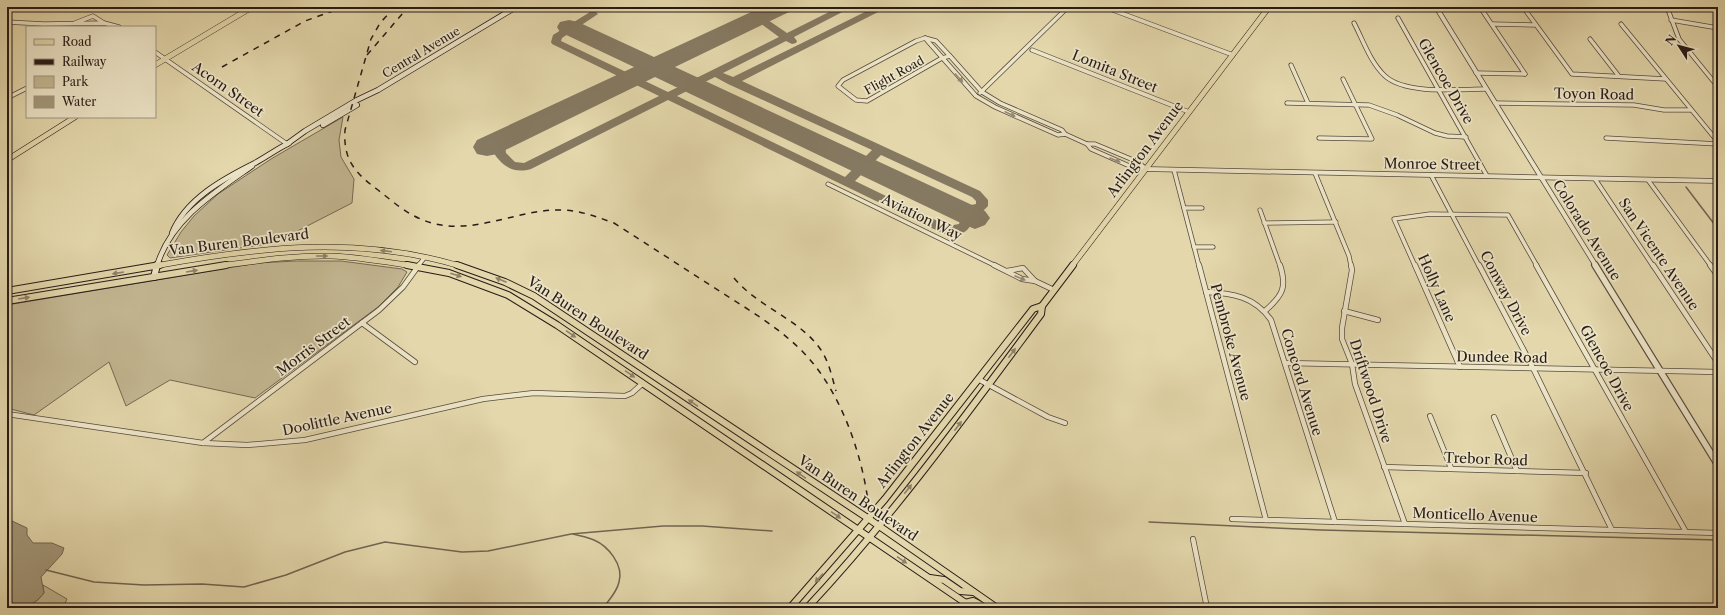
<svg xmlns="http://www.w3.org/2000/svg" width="1725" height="615" font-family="'Libre Caslon Text',serif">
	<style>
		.green { fill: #c3b792; stroke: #756954 }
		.water { fill: #a39779; stroke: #716552 }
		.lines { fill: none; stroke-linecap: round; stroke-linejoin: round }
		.stream { stroke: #716552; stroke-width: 1.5 }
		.taxiway { fill: #857961; fill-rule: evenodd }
		.runway { fill: #857961; fill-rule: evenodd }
		.minor-far1-casing { stroke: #564a3c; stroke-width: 5 }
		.minor-casing { stroke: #564a3c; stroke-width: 6 }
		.tertiary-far1-casing { stroke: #564a3c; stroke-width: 5.5 }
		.tertiary-casing { stroke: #564a3c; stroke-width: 8 }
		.secondary-far1-casing { stroke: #271b17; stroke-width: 6 }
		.secondary-casing { stroke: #271b17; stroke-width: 8 }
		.primary-far1-casing { stroke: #271b17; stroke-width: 6 }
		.primary-casing { stroke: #271b17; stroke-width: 8 }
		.minor-far1 { stroke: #ede5c8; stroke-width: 3.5 }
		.minor { stroke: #ede5c8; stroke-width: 4.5 }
		.tertiary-far1 { stroke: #ede5c8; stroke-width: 4 }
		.tertiary { stroke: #ede5c8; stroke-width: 5.5 }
		.secondary-far1 { stroke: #ede5c8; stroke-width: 4.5 }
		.secondary { stroke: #ede5c8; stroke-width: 6 }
		.primary-far1 { stroke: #e3d7ab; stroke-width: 5 }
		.primary { stroke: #e3d7ab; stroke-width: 6 }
		.rail { stroke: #271b17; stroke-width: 1.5; stroke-dasharray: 6 6; stroke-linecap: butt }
		.oneway { fill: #948a78 }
		.oneway2 { fill: #8e8268 }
		.labels { text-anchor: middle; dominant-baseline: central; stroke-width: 3.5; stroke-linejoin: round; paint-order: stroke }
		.far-street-label { font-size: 12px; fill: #271b17; stroke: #ede5c8 }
		.street-label { font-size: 14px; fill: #271b17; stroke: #ede5c8 }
	</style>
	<rect width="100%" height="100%" fill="#e3d7ab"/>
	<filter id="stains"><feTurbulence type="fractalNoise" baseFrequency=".005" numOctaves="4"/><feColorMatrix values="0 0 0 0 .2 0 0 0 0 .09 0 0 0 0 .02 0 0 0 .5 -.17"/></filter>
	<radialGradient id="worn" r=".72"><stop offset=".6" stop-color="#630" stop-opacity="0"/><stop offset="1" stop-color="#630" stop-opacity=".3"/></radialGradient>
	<g class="green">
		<polygon points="343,117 339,140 341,157 354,179 352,203 274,243 170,258 167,255 181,232 194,216 218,194 271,159"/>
		<polygon points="296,261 341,261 402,269 407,272 398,287 378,307 255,398 170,380 126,406 109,362 34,415 7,408 7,305 258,263"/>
		<polygon points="43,585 67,599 63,608 25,608 38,600 44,593"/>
	</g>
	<path class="water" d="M7 516 10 520 27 528V535L33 543H52L64 548 62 554 41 577 44 593C32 607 25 608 7 608Z"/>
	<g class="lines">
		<g class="stream">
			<polyline points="1686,187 1718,229"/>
			<polyline points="1149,522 1321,530 1718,540"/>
			<path d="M573 534C580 536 587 537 594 540 608 546 624 565 619 582 617 592 609 600 603 608"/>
			<polyline points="46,570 94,582 144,585 202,584 244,587 286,575 345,552 385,542 462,552 488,551 571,534 663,526 702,526 772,531"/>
		</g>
		<path class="taxiway" d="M839 7H852L794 37 797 41 796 43 792 44 786 41 723 73 733 77 875 7H888L742 81 980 191 988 200V206L981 213 968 215 972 221C969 235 954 237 942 233L668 100 531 169C514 174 503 167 493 152L496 138H504L506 153 515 162 524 163 659 96 552 44 551 42 553 35 590 12H596L598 14 562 38 561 41 668 92 779 37 756 20 754 18 756 16H762L787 33ZM715 77 728 84 872 150 845 177 677 96ZM881 155 972 197 976 201V204L956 208 954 211 960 221 959 224 948 226 855 181Z"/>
		<polygon class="runway" points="762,7 793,7 789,12 675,67 985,211 990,218 985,225 975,229 965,225 655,77 497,154 487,156 477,154 473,147 477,140 634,67 560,32 557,27 560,22 569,20 578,22 654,57"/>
		<defs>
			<g id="minor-far1">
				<polyline points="1105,7 1233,55"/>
				<polyline points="1480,7 1525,74"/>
				<polyline points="1523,7 1572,74 1666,79"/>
				<polyline points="1667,7 1679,39 1714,82 1718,82"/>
				<polyline points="1398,18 1487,176"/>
				<polyline points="1671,20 1718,28"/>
				<polyline points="7,22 44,24 104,23 119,27"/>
				<polyline points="75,23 93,16 104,23"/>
				<path d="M1354 23C1363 40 1370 62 1385 76 1406 95 1459 89 1486 89"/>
				<polyline points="1492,24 1535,25"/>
				<polyline points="1621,24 1718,142"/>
				<polyline points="925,38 976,96 995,107 1058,135 1065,134 1087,144 1095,144 1138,162 1146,169"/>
				<polygon points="925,38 936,41 950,56 942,58 867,101 856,100 838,86 843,80 916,41"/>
				<polyline points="1590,39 1618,75"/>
				<polyline points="1032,50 1189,112"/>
				<polyline points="155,52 287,144"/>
				<polyline points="950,56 982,92 1000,103 1062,130 1065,134"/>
				<polyline points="1291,65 1308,103"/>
				<polyline points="1476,73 1525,74"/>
				<polyline points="980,93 1068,7"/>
				<polyline points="7,98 27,88"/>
				<polyline points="1287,103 1369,105 1397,115 1435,133 1447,136 1466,137"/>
				<polyline points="1495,103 1634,105 1664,110 1691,110"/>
				<polyline points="1319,138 1372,139 1343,79"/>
				<polyline points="1606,138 1718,144"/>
				<polyline points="1087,144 1091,149 1134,168 1146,169"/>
				<polyline points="1174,170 1199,266"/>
				<polyline points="1315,173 1349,256 1351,266"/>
				<polyline points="1431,175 1479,266"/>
				<polyline points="1595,179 1653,266"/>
				<polyline points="1648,180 1711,266"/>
				<polyline points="828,184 996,266"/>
				<polyline points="1184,208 1202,208"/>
				<polyline points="1260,210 1280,266"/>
				<polyline points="1264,223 1336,222"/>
				<polyline points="1194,247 1213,247"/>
				<polyline points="418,266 425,257"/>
				<polyline points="1415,266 1394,219 1430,214 1508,215 1537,266"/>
			</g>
			<g id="minor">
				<polyline points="994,265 1022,279 1035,281"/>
				<polyline points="1199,265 1266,520"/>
				<polyline points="1351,265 1352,270 1342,328 1342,339 1352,364 1355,384 1405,524"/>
				<polyline points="1415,265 1460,367"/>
				<polyline points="1479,265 1533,368 1612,530"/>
				<polyline points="1536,265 1686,532"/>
				<polyline points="1653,265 1718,363"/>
				<polyline points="1710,265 1718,276"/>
				<polyline points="1007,271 1023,268 1035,281 1054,290"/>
				<path d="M1206 292C1233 293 1255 297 1271 320L1335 522"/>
				<path d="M1266 310C1283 295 1287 287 1280 265"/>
				<polyline points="1344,311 1378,320"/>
				<polyline points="362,323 415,362"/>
				<polyline points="1285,363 1718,372"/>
				<polyline points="978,379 1048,417 1065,423"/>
				<polyline points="7,414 203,443 247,445 305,440 483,399 534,393 625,396 632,393 643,383"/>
				<polyline points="1430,416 1451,468"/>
				<polyline points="1494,417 1517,471"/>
				<polyline points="203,443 379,310 403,287 419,265"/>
				<polyline points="1384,467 1586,473"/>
				<polyline points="1232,519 1718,533"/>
				<polyline points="1193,539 1207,608"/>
			</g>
			<g id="tertiary-far1">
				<polyline points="1436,7 1596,266"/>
				<polyline points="1146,169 1718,181"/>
			</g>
			<polyline id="tertiary" points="1595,265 1718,465"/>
			<g id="secondary-far1">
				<polyline points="323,125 357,105"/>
				<polyline points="287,144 305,131 357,100 378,90 516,7"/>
				<path d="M172 233C186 199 223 179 255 163 266 157 277 149 289 143"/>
				<path d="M157 266C170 220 215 192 252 166"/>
			</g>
			<polyline id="secondary" points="154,277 157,265"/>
			<g id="primary-far1">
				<polyline points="155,65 252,7"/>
				<polyline points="7,160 75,117"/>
				<path d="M155 266C259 247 357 235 460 266"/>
				<path d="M220 266C257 261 294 255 331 256 358 257 386 262 413 266"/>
				<polyline points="1072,266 1269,7"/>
			</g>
			<g id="primary">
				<polyline points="407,265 449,273 508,295 557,325 973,608"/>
				<polyline points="457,265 505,282 534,296 869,519 997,608"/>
				<polyline points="7,291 160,265"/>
				<polyline points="7,301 226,265"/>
				<polyline points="930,578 944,580 960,591 973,592"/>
				<polyline points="965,603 973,601 986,608"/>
				<polyline points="790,608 885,499 1033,309 1042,306 1073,265"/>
				<path d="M807 608C893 516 966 415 1041 314L1042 306"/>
			</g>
		</defs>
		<use href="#minor-far1" class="minor-far1-casing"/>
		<use href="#minor" class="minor-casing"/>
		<use href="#tertiary-far1" class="tertiary-far1-casing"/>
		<use href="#tertiary" class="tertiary-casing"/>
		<use href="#secondary-far1" class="secondary-far1-casing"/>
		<use href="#secondary" class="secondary-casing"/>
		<use href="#primary-far1" class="primary-far1-casing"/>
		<use href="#primary" class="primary-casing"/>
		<use href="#minor-far1" class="minor-far1"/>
		<use href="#minor" class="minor"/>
		<use href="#tertiary-far1" class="tertiary-far1"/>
		<use href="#tertiary" class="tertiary"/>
		<use href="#secondary-far1" class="secondary-far1"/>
		<use href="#secondary" class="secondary"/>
		<use href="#primary-far1" class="primary-far1"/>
		<use href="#primary" class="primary"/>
		<g class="rail">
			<path d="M395 7 380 23 371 39 345 130C343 160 355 173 378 190 392 201 407 214 423 220 471 239 516 208 564 210 582 211 597 217 614 223 650 246 685 269 721 292 749 310 778 327 802 351 839 388 861 450 868 501"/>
			<polyline points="367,55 403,13"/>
			<polyline points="222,67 305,21 344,7"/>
			<path d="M734 278C759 308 800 319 821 350 829 362 832 377 836 391"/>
		</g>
	</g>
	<defs><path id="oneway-solid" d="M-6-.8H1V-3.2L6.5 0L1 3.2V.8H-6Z"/></defs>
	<g class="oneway">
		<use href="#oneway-solid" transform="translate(959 78) rotate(48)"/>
		<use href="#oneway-solid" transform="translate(1010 114) rotate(24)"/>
		<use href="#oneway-solid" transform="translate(1115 160) rotate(23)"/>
		<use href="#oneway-solid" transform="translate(1020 278) rotate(22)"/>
	</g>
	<g class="oneway2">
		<use href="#oneway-solid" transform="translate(386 251) rotate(-173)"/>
		<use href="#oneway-solid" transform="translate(322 256)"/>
		<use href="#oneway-solid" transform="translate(192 271) rotate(-9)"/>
		<use href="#oneway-solid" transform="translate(118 273) rotate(171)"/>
		<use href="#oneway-solid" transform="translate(456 275) rotate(18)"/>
		<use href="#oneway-solid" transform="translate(501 280) rotate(-157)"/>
		<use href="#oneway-solid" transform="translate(24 298) rotate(-9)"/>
		<use href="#oneway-solid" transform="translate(571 334) rotate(34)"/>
		<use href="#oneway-solid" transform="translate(1012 353) rotate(-53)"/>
		<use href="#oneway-solid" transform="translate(630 374) rotate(34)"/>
		<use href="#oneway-solid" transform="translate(693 403) rotate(-146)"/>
		<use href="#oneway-solid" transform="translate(958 426) rotate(-53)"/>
		<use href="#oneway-solid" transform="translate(801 475) rotate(-146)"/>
		<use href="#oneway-solid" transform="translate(908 489) rotate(-52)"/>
		<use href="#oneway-solid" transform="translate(836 515) rotate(35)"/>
		<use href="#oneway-solid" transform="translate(902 560) rotate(34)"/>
		<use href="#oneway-solid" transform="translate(819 578) rotate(132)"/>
	</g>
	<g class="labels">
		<g class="far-street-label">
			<text transform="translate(421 52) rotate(-31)">Central Avenue</text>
			<text transform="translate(894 75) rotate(-29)">Flight Road</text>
		</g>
		<g class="street-label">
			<text transform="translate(1115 71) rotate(22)">Lomita Street</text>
			<text transform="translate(1446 81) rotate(60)">Glencoe Drive</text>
			<text transform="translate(228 89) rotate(35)">Acorn Street</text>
			<text transform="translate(1594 94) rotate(1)">Toyon Road</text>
			<text transform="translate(1145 149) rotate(-53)">Arlington Avenue</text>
			<text transform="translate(1432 164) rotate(1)">Monroe Street</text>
			<text transform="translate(922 217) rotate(26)">Aviation Way</text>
			<text transform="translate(1587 230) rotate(58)">Colorado Avenue</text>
			<text transform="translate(239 242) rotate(-7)">Van Buren Boulevard</text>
			<text transform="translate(1659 254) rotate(56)">San Vicente Avenue</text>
			<text transform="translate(1437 288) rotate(66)">Holly Lane</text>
			<text transform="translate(1506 293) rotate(62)">Conway Drive</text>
			<text transform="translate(588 318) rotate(33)">Van Buren Boulevard</text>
			<text transform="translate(1231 342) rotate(75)">Pembroke Avenue</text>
			<text transform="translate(313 346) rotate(-37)">Morris Street</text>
			<text transform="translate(1502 357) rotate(1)">Dundee Road</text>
			<text transform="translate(1607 368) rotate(61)">Glencoe Drive</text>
			<text transform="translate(1302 382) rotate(73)">Concord Avenue</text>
			<text transform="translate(1371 391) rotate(72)">Driftwood Drive</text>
			<text transform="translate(337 419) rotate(-12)">Doolittle Avenue</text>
			<text transform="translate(915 440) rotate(-52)">Arlington Avenue</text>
			<text transform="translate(1486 459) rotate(2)">Trebor Road</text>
			<text transform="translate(858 498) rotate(34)">Van Buren Boulevard</text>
			<text transform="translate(1475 515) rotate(2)">Monticello Avenue</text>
		</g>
	</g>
	<rect width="1725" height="615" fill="none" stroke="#e3d7ab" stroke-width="24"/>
	<rect x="8" y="8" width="1709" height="599" fill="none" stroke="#271b17" stroke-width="2"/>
	<rect x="12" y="12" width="1701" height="591" fill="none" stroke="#271b17"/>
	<rect x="26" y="26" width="130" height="92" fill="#ede5c8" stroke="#9e9481"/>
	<rect x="34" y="39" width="20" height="6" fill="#e3d7ab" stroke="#9e9481"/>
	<text x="62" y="46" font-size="12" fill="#271b17">Road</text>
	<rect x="34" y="59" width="20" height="6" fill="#271b17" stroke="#9e9481"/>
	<text x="62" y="66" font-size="12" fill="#271b17">Railway</text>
	<rect x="34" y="76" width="20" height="12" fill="#c3b792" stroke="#9e9481"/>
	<text x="62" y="86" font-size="12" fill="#271b17">Park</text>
	<rect x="34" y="96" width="20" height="12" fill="#a39779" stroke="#9e9481"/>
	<text x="62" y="106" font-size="12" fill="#271b17">Water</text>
	<g transform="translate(1679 46) rotate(306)" stroke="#ede5c8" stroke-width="3" paint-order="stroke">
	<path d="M0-3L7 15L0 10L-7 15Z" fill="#271b17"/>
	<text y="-6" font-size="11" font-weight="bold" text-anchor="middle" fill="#271b17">N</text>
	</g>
	<rect width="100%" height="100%" filter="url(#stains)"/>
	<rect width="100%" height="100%" fill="url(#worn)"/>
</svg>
